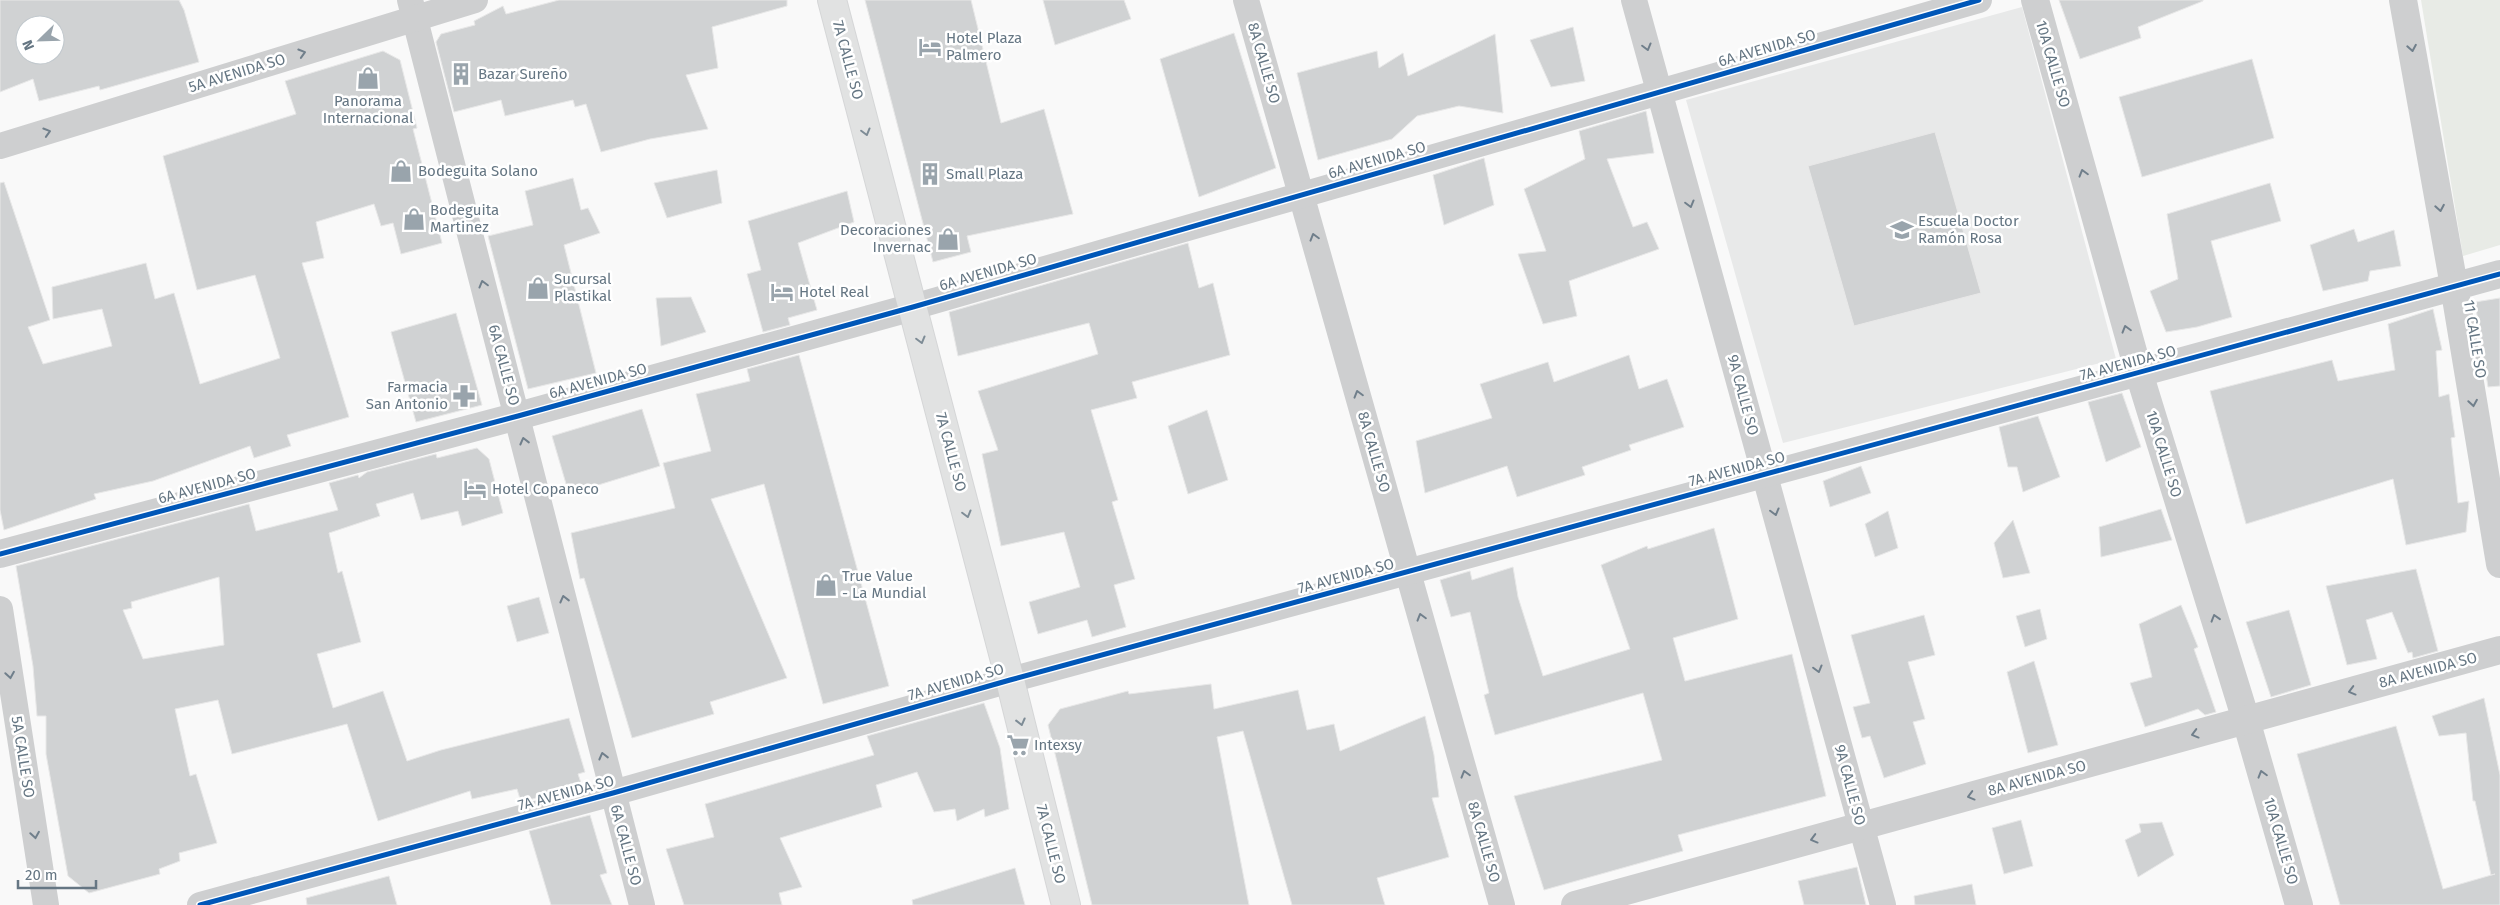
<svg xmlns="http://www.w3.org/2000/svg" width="2500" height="905" font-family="'Fira Sans',sans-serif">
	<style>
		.built { fill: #e8e9e9 }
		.green { fill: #e8ebe6 }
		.building { fill: #d0d2d3; stroke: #e8e8e8; fill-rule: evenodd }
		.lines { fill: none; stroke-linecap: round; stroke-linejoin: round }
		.secondary-casing { stroke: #d5d6d7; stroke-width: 30 }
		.minor { stroke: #cecfd0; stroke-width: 26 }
		.tertiary { stroke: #cecfd0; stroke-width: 28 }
		.secondary { stroke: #e1e2e2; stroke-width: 28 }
		.cycleway-casing { stroke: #fff; stroke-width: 8 }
		.cycleway { stroke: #0057b8; stroke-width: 5 }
		.oneway { stroke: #707f8b }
		.oneway2 { stroke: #7e8c96 }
		.labels { text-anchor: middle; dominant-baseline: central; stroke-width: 5; stroke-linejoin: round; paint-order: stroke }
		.poi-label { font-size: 15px; fill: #657683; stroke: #fff; text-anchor: start }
		.street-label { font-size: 15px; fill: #657683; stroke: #fff }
	</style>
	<rect width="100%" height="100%" fill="#f9f9f9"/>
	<polygon class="built" points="2022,7 2116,359 1783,443 1686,100"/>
	<polygon class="green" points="2421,0 2500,0 2500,245 2463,256"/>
	<g class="building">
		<path d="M0 0H179L184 10 199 62 100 90 99 86 39 101 33 79 0 92ZM25 25H55V55H25Z"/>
		<polygon points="559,0 787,0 787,6 712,27 718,68 686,75 708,129 650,139 601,152 586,104 575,107 573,100 505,116 501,100 454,112 436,42 441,34 475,25 474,21 503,6 506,14"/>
		<polygon points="865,0 971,0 1001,123 1044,109 1073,214 967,236 971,252 933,262"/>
		<polygon points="1043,0 1124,0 1131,19 1055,45"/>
		<polygon points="2059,0 2203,0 2203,1 2138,27 2141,38 2080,59"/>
		<polygon points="1573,27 1585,81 1551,87 1530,40"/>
		<polygon points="1234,33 1276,168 1199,197 1160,59"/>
		<polygon points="1495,34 1503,113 1459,106 1417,116 1392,139 1318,160 1297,73 1377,51 1379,68 1403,53 1408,76"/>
		<polygon points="383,51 400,60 417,128 413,129 442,243 401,254 393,223 381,226 374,204 316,222 324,258 302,263 349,417 287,435 291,446 254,458 250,446 153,481 94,494 96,499 4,530 0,510 0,183 4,182 50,320 28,327 43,364 112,346 102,309 53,319 52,287 146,263 155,299 174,293 200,384 280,358 255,275 197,290 163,156 296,114 285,81"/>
		<polygon points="2252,59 2274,138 2142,177 2119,97"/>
		<polygon points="1646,111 1654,153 1607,159 1633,227 1647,222 1659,249 1569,281 1577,316 1543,324 1518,254 1546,251 1524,189 1585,159 1579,131"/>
		<polygon points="1935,132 1981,293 1854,326 1808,166"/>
		<polygon points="1484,158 1494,205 1444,225 1433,175"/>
		<polygon points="717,170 722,203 667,218 654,183"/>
		<polygon points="573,178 581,210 588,208 600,233 564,245 596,373 528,389 488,236 533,225 525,191"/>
		<polygon points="2270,183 2281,221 2211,241 2232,317 2197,327 2166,332 2150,291 2178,279 2167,214"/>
		<polygon points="847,191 854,222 798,243 817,310 788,318 790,325 763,332 747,274 761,270 748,221"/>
		<polygon points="2354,229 2358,242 2394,230 2401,266 2370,271 2368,281 2323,291 2310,245"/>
		<polygon points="1188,243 1199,288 1213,283 1230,355 1132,382 1137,398 1091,410 1118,500 1112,502 1135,579 1114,585 1126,627 1092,637 1087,620 1038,634 1029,602 1080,587 1064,532 1001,546 982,454 998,450 978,391 1098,354 1089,323 958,356 949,312"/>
		<polygon points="691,297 706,332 661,346 656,298"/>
		<polygon points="2500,298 2500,386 2488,387 2475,302"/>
		<polygon points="2433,309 2442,350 2436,351 2439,397 2449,394 2455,437 2451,438 2458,503 2469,501 2466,532 2406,545 2393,479 2246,524 2210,391 2332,360 2338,381 2395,370 2388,324"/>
		<polygon points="456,313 482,405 416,422 391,332"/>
		<polygon points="799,355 889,686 823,704 764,484 711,499 787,678 710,702 714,714 632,738 584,578 580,579 571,533 675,508 663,463 711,451 696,394 750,381 747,369"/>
		<polygon points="1629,355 1639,389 1667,379 1684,427 1629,445 1631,450 1582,467 1585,475 1517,497 1507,466 1425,493 1416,441 1492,418 1480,384 1548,362 1554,382"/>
		<polygon points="2122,393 2141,447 2106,462 2088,402"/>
		<polygon points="642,409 660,466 569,494 552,436"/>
		<polygon points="1207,410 1228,480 1188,494 1168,426"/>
		<polygon points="2038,416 2060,477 2023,492 2017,467 2008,467 1999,427"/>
		<path d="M477 448 489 459 503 513 462 526 458 511 421 520 413 493 376 504 380 516 329 533 338 573 342 571 361 642 317 654 333 708 383 691 407 761 441 750 569 718 585 772 578 774 582 786 521 802 517 789 472 799 470 791 378 821 347 724 232 754 218 700 175 709 190 776 196 774 217 843 179 853 180 861 159 869 160 874 89 893 68 876 46 754V716H37L33 666 16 566 249 504 256 531 338 510 329 483 358 475 359 478 367 472 436 454 437 458ZM219 577 224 645 143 659 123 610 132 608 131 602Z"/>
		<polygon points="1861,466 1871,493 1830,507 1823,481"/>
		<polygon points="2161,509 2172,540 2101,557 2099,527"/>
		<polygon points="1888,511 1898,548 1875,557 1865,524"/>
		<polygon points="2013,520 2030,573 2003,578 1994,543"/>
		<polygon points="1714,528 1738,619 1673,638 1685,681 1792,654 1826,796 1678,835 1683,851 1544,890 1514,796 1662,760 1643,693 1495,735 1484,695 1489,693 1470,612 1451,617 1440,580 1470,571 1472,580 1513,567 1518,597 1543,676 1630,649 1601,565 1647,546 1648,549"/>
		<polygon points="2416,569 2438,651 2413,658 2412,652 2408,653 2392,612 2366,620 2377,659 2347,665 2326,586"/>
		<polygon points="539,597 549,633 517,642 507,606"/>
		<polygon points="2181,605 2198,647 2194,649 2216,712 2205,715 2198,709 2145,727 2130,683 2152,677 2139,624"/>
		<polygon points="2040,609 2047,639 2025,647 2016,616"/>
		<polygon points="2289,610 2311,685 2271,697 2246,622"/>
		<polygon points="1924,615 1935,655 1908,662 1925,719 1913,722 1926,764 1884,778 1870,736 1862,738 1853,707 1870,703 1851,635"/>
		<polygon points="2034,661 2058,745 2028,753 2007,672"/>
		<polygon points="1211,684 1214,709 1298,690 1307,730 1334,724 1340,751 1425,716 1434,755 1439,797 1432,798 1449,857 1377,878 1385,905 1292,905 1243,731 1217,737 1249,905 1092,905 1048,725 1060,709 1128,691 1129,694"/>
		<polygon points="2484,698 2500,775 2500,905 2340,905 2297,754 2396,726 2443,889 2495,874 2491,875 2475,801 2473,801 2466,733 2439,736 2432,716"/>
		<polygon points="984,703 1000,748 1009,809 985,817 984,809 957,821 955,809 934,812 917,772 876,785 882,807 780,838 802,887 779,893 782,905 684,905 666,849 714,837 705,804 874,755 867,736"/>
		<polygon points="590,815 607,873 600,875 612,905 551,905 529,831"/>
		<polygon points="2021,820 2033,866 2004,874 1992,828"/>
		<polygon points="2162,822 2174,855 2138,877 2125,840 2141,832 2139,824"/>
		<polygon points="1857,867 1866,905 1804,905 1798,881"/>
		<polygon points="1015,868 1025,905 913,905 912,900"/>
		<polygon points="389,876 397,905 307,905 306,898"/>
		<polygon points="1972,884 1976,905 1915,905 1914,896"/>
	</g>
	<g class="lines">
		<defs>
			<polyline id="secondary" points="832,0 1010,680 1066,905"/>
		</defs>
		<use href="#secondary" class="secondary-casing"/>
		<g class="minor">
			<polyline points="410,0 642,905"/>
			<polyline points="1246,0 1502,905"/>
			<polyline points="1634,0 1883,905"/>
			<polyline points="0,146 475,0"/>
			<polyline points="913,307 1979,0"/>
			<polyline points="0,609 46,905"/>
			<polyline points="200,905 613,793 1010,680 2139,373"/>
		</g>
		<g class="tertiary">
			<polyline points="2035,0 2139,373 2246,720 2299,905"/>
			<polyline points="2403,0 2454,286 2500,564"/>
			<polyline points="2139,373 2500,274"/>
			<polyline points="0,554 518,416 913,307"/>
			<polyline points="1575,905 2500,650"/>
		</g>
		<use href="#secondary" class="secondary"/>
		<defs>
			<g id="cycleway">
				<polyline points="0,554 518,416 913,307 1979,0"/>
				<polyline points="200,905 613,793 1010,680 2500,274"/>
			</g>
		</defs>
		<use href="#cycleway" class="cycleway-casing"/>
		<use href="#cycleway" class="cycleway"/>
	</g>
	<defs><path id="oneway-chevron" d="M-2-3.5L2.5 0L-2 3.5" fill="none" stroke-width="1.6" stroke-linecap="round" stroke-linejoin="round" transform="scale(1.25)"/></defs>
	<g class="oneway">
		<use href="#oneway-chevron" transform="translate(1647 47) rotate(75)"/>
		<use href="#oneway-chevron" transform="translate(2412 48) rotate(80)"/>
		<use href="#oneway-chevron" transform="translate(302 53) rotate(-17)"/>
		<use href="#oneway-chevron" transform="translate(47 132) rotate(-17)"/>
		<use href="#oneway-chevron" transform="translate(2083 173) rotate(-106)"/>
		<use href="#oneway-chevron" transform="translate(1690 204) rotate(75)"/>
		<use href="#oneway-chevron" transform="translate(2440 208) rotate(80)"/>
		<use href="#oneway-chevron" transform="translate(1314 237) rotate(-106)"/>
		<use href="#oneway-chevron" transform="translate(483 284) rotate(-105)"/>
		<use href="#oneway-chevron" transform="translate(2126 329) rotate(-106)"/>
		<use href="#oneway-chevron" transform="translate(1358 394) rotate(-106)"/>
		<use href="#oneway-chevron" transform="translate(2473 403) rotate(81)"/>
		<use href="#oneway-chevron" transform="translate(524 441) rotate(-104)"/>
		<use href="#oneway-chevron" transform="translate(1775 512) rotate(75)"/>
		<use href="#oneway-chevron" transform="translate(564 599) rotate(-104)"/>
		<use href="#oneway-chevron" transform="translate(1421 617) rotate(-106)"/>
		<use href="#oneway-chevron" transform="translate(2215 618) rotate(-107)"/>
		<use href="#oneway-chevron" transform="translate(1818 669) rotate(75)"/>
		<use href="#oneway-chevron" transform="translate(10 675) rotate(81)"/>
		<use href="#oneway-chevron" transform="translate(2352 691) rotate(165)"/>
		<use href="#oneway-chevron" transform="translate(2195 734) rotate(165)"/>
		<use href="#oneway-chevron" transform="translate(603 756) rotate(-104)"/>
		<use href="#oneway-chevron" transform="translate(1465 774) rotate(-106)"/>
		<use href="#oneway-chevron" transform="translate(2262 774) rotate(-106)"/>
		<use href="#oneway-chevron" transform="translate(1971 796) rotate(165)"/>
		<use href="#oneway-chevron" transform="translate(35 835) rotate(81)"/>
		<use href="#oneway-chevron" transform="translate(1814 839) rotate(165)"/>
	</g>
	<g class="oneway2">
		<use href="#oneway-chevron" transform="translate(866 132) rotate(75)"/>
		<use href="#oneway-chevron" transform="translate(921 340) rotate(75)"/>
		<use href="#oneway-chevron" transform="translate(967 514) rotate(75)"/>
		<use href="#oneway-chevron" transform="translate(1021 722) rotate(76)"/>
	</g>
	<defs>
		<symbol id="hotel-bare" viewBox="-9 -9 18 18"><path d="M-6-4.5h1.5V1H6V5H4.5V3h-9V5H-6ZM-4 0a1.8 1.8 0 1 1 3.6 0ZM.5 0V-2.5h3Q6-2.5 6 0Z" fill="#99a4ac" stroke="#fff" stroke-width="2.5" paint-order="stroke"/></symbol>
		<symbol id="building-bare" viewBox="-9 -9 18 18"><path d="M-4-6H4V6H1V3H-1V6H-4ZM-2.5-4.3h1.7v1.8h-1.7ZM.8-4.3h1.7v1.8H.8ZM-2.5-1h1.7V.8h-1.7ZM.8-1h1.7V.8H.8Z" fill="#99a4ac" stroke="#fff" stroke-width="2.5" paint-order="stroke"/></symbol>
		<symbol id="shop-bare" viewBox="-9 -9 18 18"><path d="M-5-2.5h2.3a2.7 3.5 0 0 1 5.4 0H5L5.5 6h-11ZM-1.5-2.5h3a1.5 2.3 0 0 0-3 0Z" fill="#99a4ac" stroke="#fff" stroke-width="2.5" paint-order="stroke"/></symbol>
		<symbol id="school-bare" viewBox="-9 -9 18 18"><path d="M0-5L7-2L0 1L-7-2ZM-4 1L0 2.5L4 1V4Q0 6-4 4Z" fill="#99a4ac" stroke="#fff" stroke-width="2.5" paint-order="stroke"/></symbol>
		<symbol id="pharmacy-bare" viewBox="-9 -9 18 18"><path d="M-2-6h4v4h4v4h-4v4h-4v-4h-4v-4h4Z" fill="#99a4ac" stroke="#fff" stroke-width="2.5" paint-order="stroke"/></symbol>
		<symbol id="supermarket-bare" viewBox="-9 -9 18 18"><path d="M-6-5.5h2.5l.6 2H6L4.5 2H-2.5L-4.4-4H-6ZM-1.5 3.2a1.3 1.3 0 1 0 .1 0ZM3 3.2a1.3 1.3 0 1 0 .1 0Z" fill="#99a4ac" stroke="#fff" stroke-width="2.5" paint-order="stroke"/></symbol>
	</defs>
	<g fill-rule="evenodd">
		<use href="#hotel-bare" x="914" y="31" width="32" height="32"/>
		<use href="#building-bare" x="445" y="58" width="32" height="32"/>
		<use href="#shop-bare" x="352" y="62" width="32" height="32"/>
		<use href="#shop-bare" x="385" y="155" width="32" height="32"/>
		<use href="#building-bare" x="914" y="158" width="32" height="32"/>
		<use href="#shop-bare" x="398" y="203" width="32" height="32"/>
		<use href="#school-bare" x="1886" y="214" width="32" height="32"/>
		<use href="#shop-bare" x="932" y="223" width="32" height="32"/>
		<use href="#shop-bare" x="522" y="272" width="32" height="32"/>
		<use href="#hotel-bare" x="766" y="276" width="32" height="32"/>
		<use href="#pharmacy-bare" x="448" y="380" width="32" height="32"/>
		<use href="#hotel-bare" x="459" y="473" width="32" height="32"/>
		<use href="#shop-bare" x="810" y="569" width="32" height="32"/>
		<use href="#supermarket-bare" x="1002" y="729" width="32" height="32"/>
	</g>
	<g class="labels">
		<g class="poi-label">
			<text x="946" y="38">Hotel Plaza<tspan x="946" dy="17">Palmero</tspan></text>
			<text x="478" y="74">Bazar Sureño</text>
			<text x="368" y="101" text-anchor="middle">Panorama<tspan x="368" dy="17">Internacional</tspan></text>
			<text x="418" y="171">Bodeguita Solano</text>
			<text x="946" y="174">Small Plaza</text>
			<text x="430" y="210">Bodeguita<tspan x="430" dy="17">Martinez</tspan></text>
			<text x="1918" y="221">Escuela Doctor<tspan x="1918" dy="17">Ramón Rosa</tspan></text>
			<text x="931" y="230" text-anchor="end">Decoraciones<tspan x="931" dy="17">Invernac</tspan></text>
			<text x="554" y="279">Sucursal<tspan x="554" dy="17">Plastikal</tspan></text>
			<text x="799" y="292">Hotel Real</text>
			<text x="448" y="387" text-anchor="end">Farmacia<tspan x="448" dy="17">San Antonio</tspan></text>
			<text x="492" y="489">Hotel Copaneco</text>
			<text x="842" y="576">True Value<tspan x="842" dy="17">- La Mundial</tspan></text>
			<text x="1034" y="745">Intexsy</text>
		</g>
		<g class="street-label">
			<text transform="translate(1767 48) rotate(-16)">6A AVENIDA SO</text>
			<text transform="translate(848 60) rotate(75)">7A CALLE SO</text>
			<text transform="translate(1264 63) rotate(74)">8A CALLE SO</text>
			<text transform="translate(2053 64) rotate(74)">10A CALLE SO</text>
			<text transform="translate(237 73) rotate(-17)">5A AVENIDA SO</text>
			<text transform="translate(1377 160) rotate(-16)">6A AVENIDA SO</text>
			<text transform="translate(988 272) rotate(-16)">6A AVENIDA SO</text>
			<text transform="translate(2475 339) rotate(81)">11 CALLE SO</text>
			<text transform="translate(2128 363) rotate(-15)">7A AVENIDA SO</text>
			<text transform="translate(504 365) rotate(75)">6A CALLE SO</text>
			<text transform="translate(598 381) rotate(-15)">6A AVENIDA SO</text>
			<text transform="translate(1743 395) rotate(75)">9A CALLE SO</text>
			<text transform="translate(951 452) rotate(75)">7A CALLE SO</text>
			<text transform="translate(1374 452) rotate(74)">8A CALLE SO</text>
			<text transform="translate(2164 454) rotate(73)">10A CALLE SO</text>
			<text transform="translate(1737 469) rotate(-15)">7A AVENIDA SO</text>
			<text transform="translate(207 486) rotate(-15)">6A AVENIDA SO</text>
			<text transform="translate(1346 576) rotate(-15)">7A AVENIDA SO</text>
			<text transform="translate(2428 670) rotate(-15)">8A AVENIDA SO</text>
			<text transform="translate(956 682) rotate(-16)">7A AVENIDA SO</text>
			<text transform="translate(23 757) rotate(81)">5A CALLE SO</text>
			<text transform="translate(2037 778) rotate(-15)">8A AVENIDA SO</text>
			<text transform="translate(1850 785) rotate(75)">9A CALLE SO</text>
			<text transform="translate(566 793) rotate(-15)">7A AVENIDA SO</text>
			<text transform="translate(2281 841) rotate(74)">10A CALLE SO</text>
			<text transform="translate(1484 842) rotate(74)">8A CALLE SO</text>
			<text transform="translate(1051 844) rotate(76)">7A CALLE SO</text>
			<text transform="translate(626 845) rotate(75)">6A CALLE SO</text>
		</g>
	</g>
	<g transform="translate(40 40) rotate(247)"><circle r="24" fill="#ffffff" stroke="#c1c8cd"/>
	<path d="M0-4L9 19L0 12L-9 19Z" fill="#99a4ac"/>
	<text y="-8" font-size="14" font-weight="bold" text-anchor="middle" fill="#657683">N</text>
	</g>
	<path d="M18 880v8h78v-8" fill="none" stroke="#657683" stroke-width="2.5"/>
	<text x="25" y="880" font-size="15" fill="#657683" stroke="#ffffff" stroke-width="4" paint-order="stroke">20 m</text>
</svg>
